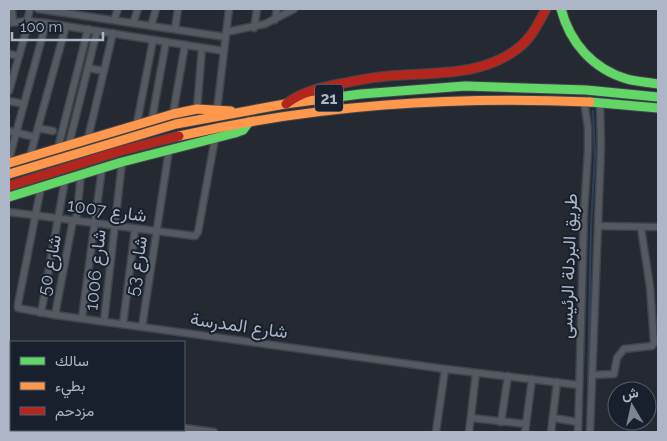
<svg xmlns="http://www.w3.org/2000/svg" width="667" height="441" font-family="Raleway,Vazirmatn,sans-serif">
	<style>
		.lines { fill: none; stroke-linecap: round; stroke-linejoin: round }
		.stream { stroke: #2e405b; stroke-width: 2 }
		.street-casing { stroke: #40454b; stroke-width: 9 }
		.fast-casing { stroke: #40454b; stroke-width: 11 }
		.slow-casing { stroke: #40454b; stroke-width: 11 }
		.jam-casing { stroke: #40454b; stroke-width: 11 }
		.street { stroke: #545962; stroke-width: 6 }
		.fast { stroke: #63d668; stroke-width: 9 }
		.slow { stroke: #ff974d; stroke-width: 9 }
		.jam { stroke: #b3261e; stroke-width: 9 }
		.labels { text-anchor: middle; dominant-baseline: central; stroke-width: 4; stroke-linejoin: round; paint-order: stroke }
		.shield { fill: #18202d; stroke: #808998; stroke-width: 1 }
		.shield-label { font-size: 16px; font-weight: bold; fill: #adb6c6 }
		.street-label { font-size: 18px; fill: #adb6c6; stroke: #18202d }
	</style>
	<rect width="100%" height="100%" fill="#252a32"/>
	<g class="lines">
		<polyline class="stream" points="587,432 591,227 595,152 593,111"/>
		<defs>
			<g id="street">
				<polyline points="12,9 13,22"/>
				<polyline points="38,9 225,37"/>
				<polyline points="114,20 118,9"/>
				<polyline points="275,20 277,9"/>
				<polyline points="27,21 30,9"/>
				<polyline points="9,23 27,21 46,23 224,51"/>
				<polyline points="133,23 138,9"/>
				<polyline points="151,26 156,9"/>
				<polyline points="254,28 257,9"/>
				<polyline points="175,29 178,9"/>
				<polyline points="226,32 265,24 294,9"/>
				<polyline points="9,54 19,56"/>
				<polyline points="88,68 104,71"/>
				<polyline points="9,91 29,21"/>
				<polyline points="9,101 24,104"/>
				<polyline points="197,109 202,48"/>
				<polyline points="217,110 229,9"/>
				<polyline points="173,114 185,45"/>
				<polyline points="152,119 166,42"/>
				<polyline points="137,123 153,40"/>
				<polyline points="38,128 53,131"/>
				<polyline points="9,131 35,137"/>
				<polyline points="88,138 113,33"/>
				<polyline points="69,144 97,31"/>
				<polyline points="58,148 88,29"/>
				<polyline points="30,156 66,26"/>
				<polyline points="9,159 46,23"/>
				<polyline points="41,187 18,304 18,308 55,315 445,369 579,385"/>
				<polyline points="9,212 195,236 198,232 215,138"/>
				<polyline points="76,221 81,175"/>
				<polyline points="598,226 658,227"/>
				<polyline points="41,313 65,180"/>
				<polyline points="55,315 73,220"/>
				<polyline points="82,318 102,168"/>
				<polyline points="104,321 122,162"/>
				<polyline points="123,324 135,229"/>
				<polyline points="142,327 169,150"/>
				<polyline points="593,375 614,374 617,358 624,349 652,346 654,343 650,287 641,228"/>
				<polyline points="9,406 11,406"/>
				<polyline points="471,418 526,424"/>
				<polyline points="553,418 578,422"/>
				<polyline points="501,422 508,376"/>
				<polyline points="184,428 214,432"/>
				<polyline points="436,432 445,369"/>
				<polyline points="469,432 476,373"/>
				<polyline points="525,432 532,379"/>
				<polyline points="551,432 557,382"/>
				<polyline points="578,432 584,213 588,151 588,128 584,101"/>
				<polyline points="590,432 601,147 600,102"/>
			</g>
			<g id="fast">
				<path d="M561 9C570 43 593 69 627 79 637 82 648 82 658 84"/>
				<polyline points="330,98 361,94 465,86 586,90 658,97"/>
				<polyline points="590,102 658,108"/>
				<polyline points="9,197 122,162 235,133 243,130 249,122"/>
			</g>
			<g id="slow">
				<path d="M179 136C317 105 449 96 590 102"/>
				<polyline points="9,163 173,114 197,109 231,111"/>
				<polyline points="9,174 176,124 285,104 330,98"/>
			</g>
			<g id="jam">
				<path d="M286 104C301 92 320 88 339 84 355 81 372 77 388 76 432 72 481 77 517 49 531 39 538 24 546 9"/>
				<polyline points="9,186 120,151 179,136"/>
			</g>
		</defs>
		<use href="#street" class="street-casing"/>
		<use href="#fast" class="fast-casing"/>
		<use href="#slow" class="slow-casing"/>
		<use href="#jam" class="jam-casing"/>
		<use href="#street" class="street"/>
		<use href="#fast" class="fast"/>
		<use href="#slow" class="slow"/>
		<use href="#jam" class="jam"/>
	</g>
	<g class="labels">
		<rect class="shield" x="315" y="84.5" width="28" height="27" rx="4"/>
		<g class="shield-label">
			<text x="329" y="98">21</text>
		</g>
		<g class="street-label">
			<text transform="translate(107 210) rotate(8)">شارع 1007</text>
			<text transform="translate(49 265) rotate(-79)">شارع 50</text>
			<text transform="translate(136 266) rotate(-81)">شارع 53</text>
			<text transform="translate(568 266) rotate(-88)">طريق البردلة الرئيسى</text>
			<text transform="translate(95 270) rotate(-84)">شارع 1006</text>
			<text transform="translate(239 325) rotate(8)">شارع المدرسة</text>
		</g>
	</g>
	<rect width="667" height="441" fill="none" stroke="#adb6c6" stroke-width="20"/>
	<rect x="10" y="341" width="175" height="90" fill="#18202d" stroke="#545c6a"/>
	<rect x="20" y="357" width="25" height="8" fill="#63d668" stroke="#545c6a"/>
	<text x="55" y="366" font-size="15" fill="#adb6c6">سالك</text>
	<rect x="20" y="382" width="25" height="8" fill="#ff974d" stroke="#545c6a"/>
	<text x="55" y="391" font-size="15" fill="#adb6c6">بطيء</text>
	<rect x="20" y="407" width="25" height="8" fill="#b3261e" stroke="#545c6a"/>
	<text x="55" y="416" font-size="15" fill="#adb6c6">مزدحم</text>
	<g transform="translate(632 406) rotate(351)"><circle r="24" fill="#18202d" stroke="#545c6a"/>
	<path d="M0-4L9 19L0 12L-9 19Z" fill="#7d8592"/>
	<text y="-8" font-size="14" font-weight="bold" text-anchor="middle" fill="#adb6c6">ش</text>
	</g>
	<path d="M12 32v8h91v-8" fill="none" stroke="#adb6c6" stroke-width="2.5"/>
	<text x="20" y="32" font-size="15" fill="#adb6c6" stroke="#18202d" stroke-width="4" paint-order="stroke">100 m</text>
</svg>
